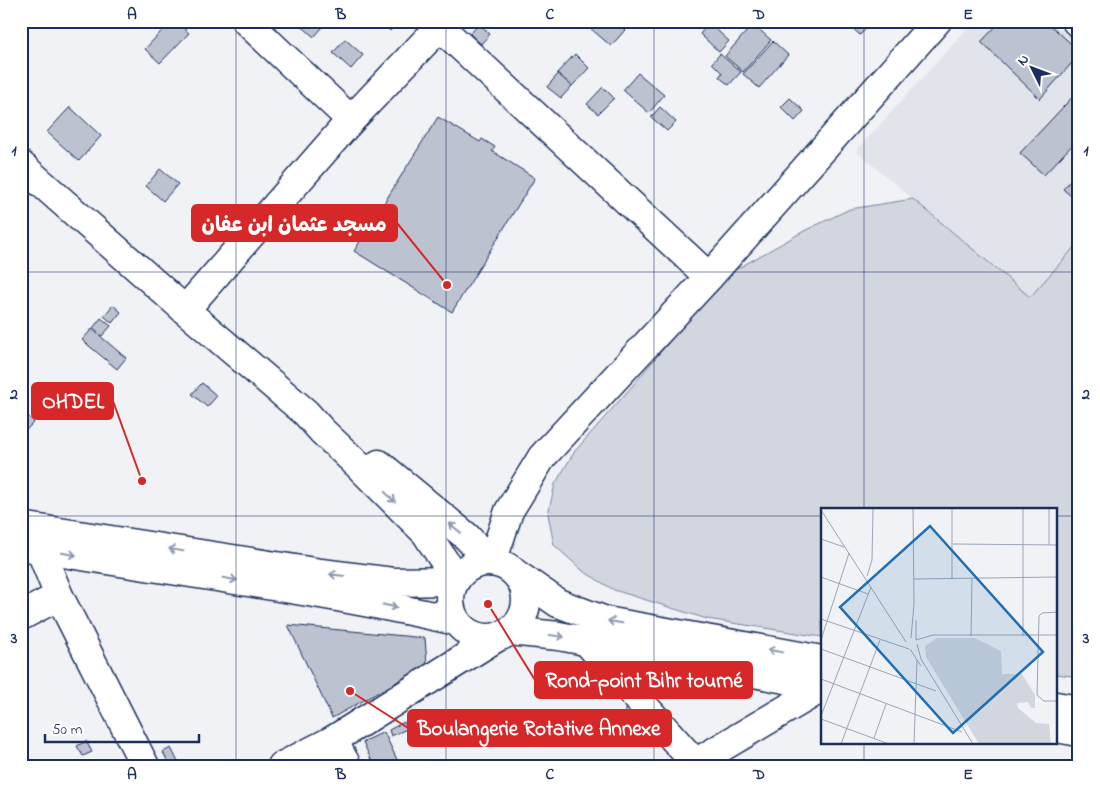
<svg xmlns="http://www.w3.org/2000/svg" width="1100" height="787" font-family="'Indie Flower','Playpen Sans Arabic',sans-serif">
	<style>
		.built { fill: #e1e4ea }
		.green { fill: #d2d6df; stroke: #76829e }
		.building { fill: #bcc2d0; stroke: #1b2f5e }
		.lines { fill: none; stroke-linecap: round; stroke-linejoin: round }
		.minor-casing { stroke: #1b2f5e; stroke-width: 31 }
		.major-casing { stroke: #1b2f5e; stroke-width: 31 }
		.minor { stroke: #fff; stroke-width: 28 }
		.major { stroke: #fff; stroke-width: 28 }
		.oneway { stroke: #8d97ae }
		.grid { fill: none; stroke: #1b2f5e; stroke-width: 1; stroke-opacity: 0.55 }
		.inset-road { fill: none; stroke: #9ba4b9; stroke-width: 1 }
		.view { fill: #1f6fb2; fill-opacity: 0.15; stroke: #1f6fb2; stroke-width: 2.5 }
		.inset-edge { fill: none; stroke: #1b2f5e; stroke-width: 2.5 }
		.leader { fill: none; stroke: #d62828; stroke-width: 2 }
		.callout-dot { fill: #d62828; stroke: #fff; stroke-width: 2 }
		.callout { fill: #d62828; stroke: #d62828; stroke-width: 2 }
		.callout-label { font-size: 21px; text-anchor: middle; font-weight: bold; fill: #fff }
		.neatline { fill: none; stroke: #1b2f5e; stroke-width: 2 }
		.grid-label { font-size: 16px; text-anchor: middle; font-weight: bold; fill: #1b2f5e }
	</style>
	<rect width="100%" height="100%" fill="#f1f2f5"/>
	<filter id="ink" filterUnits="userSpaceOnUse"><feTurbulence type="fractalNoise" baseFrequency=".02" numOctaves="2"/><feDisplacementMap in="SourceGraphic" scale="10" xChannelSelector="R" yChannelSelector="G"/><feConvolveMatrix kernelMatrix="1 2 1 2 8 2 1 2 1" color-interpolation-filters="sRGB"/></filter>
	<g filter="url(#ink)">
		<polygon class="built" points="974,21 1051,21 1079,45 1079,242 1030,297 856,151"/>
		<polygon class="green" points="913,199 1030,297 1079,242 1079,677 1056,674 1056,510 822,510 822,637 707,619 614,590 583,571 554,545 548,514 555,484 575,451 634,384 685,323 735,270 804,231 850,209"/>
		<g class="building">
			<polygon points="171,21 176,21 189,33 160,63 145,49"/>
			<polygon points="296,21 328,21 314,37"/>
			<polygon points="380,21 399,21 390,31"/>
			<polygon points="582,21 615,21 625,30 611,46"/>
			<polygon points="854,21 868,21 870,24 860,35 850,26"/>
			<polygon points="1001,21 1046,21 1079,51 1079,55 1040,99 981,42"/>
			<polygon points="709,23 729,41 719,52 700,34"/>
			<polygon points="479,24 490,34 481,44 470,34"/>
			<polygon points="753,24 771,40 743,72 725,56"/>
			<polygon points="345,39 363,55 351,69 333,53"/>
			<polygon points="773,41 788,55 759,88 743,74"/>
			<polygon points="575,54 589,68 572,86 557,73"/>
			<polygon points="720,54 741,72 729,85 719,77 722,73 712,63"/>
			<polygon points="638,73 664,95 649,113 623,90"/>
			<polygon points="558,74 572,86 561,98 547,87"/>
			<polygon points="603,87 614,98 598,114 587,104"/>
			<polygon points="1079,90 1079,138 1044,175 1020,153"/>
			<polygon points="790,98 804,111 795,121 781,107"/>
			<polygon points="70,107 101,136 79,161 47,132"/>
			<polygon points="660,107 676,122 667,131 651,117"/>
			<polygon points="438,117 480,142 482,139 495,147 492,151 535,178 452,312 354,251"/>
			<polygon points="160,169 178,184 163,201 146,186"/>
			<polygon points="1079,171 1079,203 1063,189"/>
			<polygon points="113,305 121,312 112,323 104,316"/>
			<polygon points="101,318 111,326 102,336 93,328"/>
			<polygon points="92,329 126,358 117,369 82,340"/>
			<polygon points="202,383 217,396 207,407 192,394"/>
			<polygon points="24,412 34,422 26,430 21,426 21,415"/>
			<polygon points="288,625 425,638 427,665 332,718"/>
			<polygon points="628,707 635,712 625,728 617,723"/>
			<polygon points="404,722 407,729 391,736 389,730"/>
			<polygon points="384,732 400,766 374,766 363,742"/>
			<polygon points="86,741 92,752 83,756 77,746"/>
			<polygon points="171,748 180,766 170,766 163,752"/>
		</g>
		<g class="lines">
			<defs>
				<g id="minor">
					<polyline points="246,21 351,120"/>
					<polyline points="1076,21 1079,24"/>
					<polyline points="440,27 709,277"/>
					<polyline points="21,165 185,310 306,413 322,431 359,466 426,533 456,579"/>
					<polyline points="185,310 351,120 445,21"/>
					<polyline points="379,464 467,537 490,562"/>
					<polyline points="40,549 59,596 145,766"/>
					<polyline points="492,562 509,511 542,457 709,277 937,21"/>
					<polyline points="21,616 59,596"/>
					<polyline points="587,642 698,766"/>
					<polyline points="333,740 347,766"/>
					<polyline points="282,766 333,740 499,636"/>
					<polyline points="690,766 822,688"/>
				</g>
				<g id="major">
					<polyline points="21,526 321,573 393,582 455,581"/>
					<path d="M21 546C166 571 312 588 456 621"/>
					<circle cx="488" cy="600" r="38"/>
					<polyline points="516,574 558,603 606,621 822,660"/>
					<polyline points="509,631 559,636 822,686"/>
					<polyline points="1056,706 1079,710"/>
					<polyline points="1056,728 1079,732"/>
				</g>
			</defs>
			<use href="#minor" class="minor-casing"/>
			<use href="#major" class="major-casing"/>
			<use href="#minor" class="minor"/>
			<use href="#major" class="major"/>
		</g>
		<defs><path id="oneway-shaft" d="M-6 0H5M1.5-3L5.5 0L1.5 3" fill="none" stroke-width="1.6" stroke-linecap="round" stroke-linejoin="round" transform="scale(1.25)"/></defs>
		<g class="oneway">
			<use href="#oneway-shaft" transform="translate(390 497) rotate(45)"/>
			<use href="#oneway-shaft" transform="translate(455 528) rotate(-140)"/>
			<use href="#oneway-shaft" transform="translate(176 550) rotate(-171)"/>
			<use href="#oneway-shaft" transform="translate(69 554) rotate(9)"/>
			<use href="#oneway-shaft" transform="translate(337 575) rotate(-173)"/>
			<use href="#oneway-shaft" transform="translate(230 579) rotate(9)"/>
			<use href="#oneway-shaft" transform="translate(390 606) rotate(11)"/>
			<use href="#oneway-shaft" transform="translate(615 622) rotate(-170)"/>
			<use href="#oneway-shaft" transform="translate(557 636) rotate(8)"/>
			<use href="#oneway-shaft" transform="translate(775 651) rotate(-170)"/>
		</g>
	</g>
	<path class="grid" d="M236 21V766M446 21V766M654 21V766M864 21V510M21 272H1079M21 516H822M1056 516H1079M864 743V766"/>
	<g transform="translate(821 508)">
		<rect width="236" height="236" fill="#f1f2f5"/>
		<path d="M116 130H154L180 143 181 166H201L214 187V200H210L207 194 196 195 197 200 215 215 228 216 230 236H158L105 149 104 138Z" fill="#d2d6df"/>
		<path class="inset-road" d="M0 2 85 134M0 31 23 39M132 36 237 37M228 37V1M46 68 51 52 52 1M0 69 47 86M92 71 237 69M131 71V1M237 104 221 105 218 108 216 187 223 193H237M0 111 88 141M95 112V132M150 128 151 71M202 128V1M90 130 93 96 92 1M0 132 28 45M95 132 112 127H237M96 136 100 151 152 236M0 141 115 183M89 141 100 158M0 171 141 224M0 208 50 79M0 211 68 236M53 230 65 196M20 236 59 132M93 236 96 152"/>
		<path class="view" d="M109 18 222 144 132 225 19 99Z"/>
		<rect width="236" height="236" class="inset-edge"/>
	</g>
	<path class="leader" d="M447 285L397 223M142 481L113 401M488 604L535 680M350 691L408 728"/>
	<g class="callout-dot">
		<circle cx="447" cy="285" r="5"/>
		<circle cx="142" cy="481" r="5"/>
		<circle cx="488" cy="604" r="5"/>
		<circle cx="350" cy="691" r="5"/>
	</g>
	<g class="callout">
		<rect x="192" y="205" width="205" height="36" rx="5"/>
		<rect x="32" y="383" width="81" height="36" rx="5"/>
		<rect x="535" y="662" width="217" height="36" rx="5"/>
		<rect x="408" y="710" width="263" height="36" rx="5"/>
	</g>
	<g class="callout-label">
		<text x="294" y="231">مسجد عثمان ابن عفان</text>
		<text x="73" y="408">OHDEL</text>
		<text x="644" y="687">Rond-point Bihr tourné</text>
		<text x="539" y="735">Boulangerie Rotative Annexe</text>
	</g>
	<rect width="1100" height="787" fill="none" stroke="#fff" stroke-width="55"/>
	<g transform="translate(1032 68) rotate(312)" stroke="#ffffff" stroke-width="4" paint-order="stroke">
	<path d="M0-4L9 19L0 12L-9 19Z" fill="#1b2f5e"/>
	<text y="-8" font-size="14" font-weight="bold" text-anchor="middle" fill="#1b2f5e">N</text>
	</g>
	<path d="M45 734v8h154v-8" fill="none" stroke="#1b2f5e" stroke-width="2.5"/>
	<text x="52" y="734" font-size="15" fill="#1b2f5e" stroke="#ffffff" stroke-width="4" paint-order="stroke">50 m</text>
	<rect x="28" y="28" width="1044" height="732" class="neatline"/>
	<g class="grid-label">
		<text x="132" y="19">A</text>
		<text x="341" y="19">B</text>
		<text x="550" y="19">C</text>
		<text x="759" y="19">D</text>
		<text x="968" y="19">E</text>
		<text x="14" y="155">1</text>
		<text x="1086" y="155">1</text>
		<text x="14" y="399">2</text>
		<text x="1086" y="399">2</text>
		<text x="14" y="643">3</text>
		<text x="1086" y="643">3</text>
		<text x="132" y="779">A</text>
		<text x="341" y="779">B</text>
		<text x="550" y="779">C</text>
		<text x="759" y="779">D</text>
		<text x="968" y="779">E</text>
	</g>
</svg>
